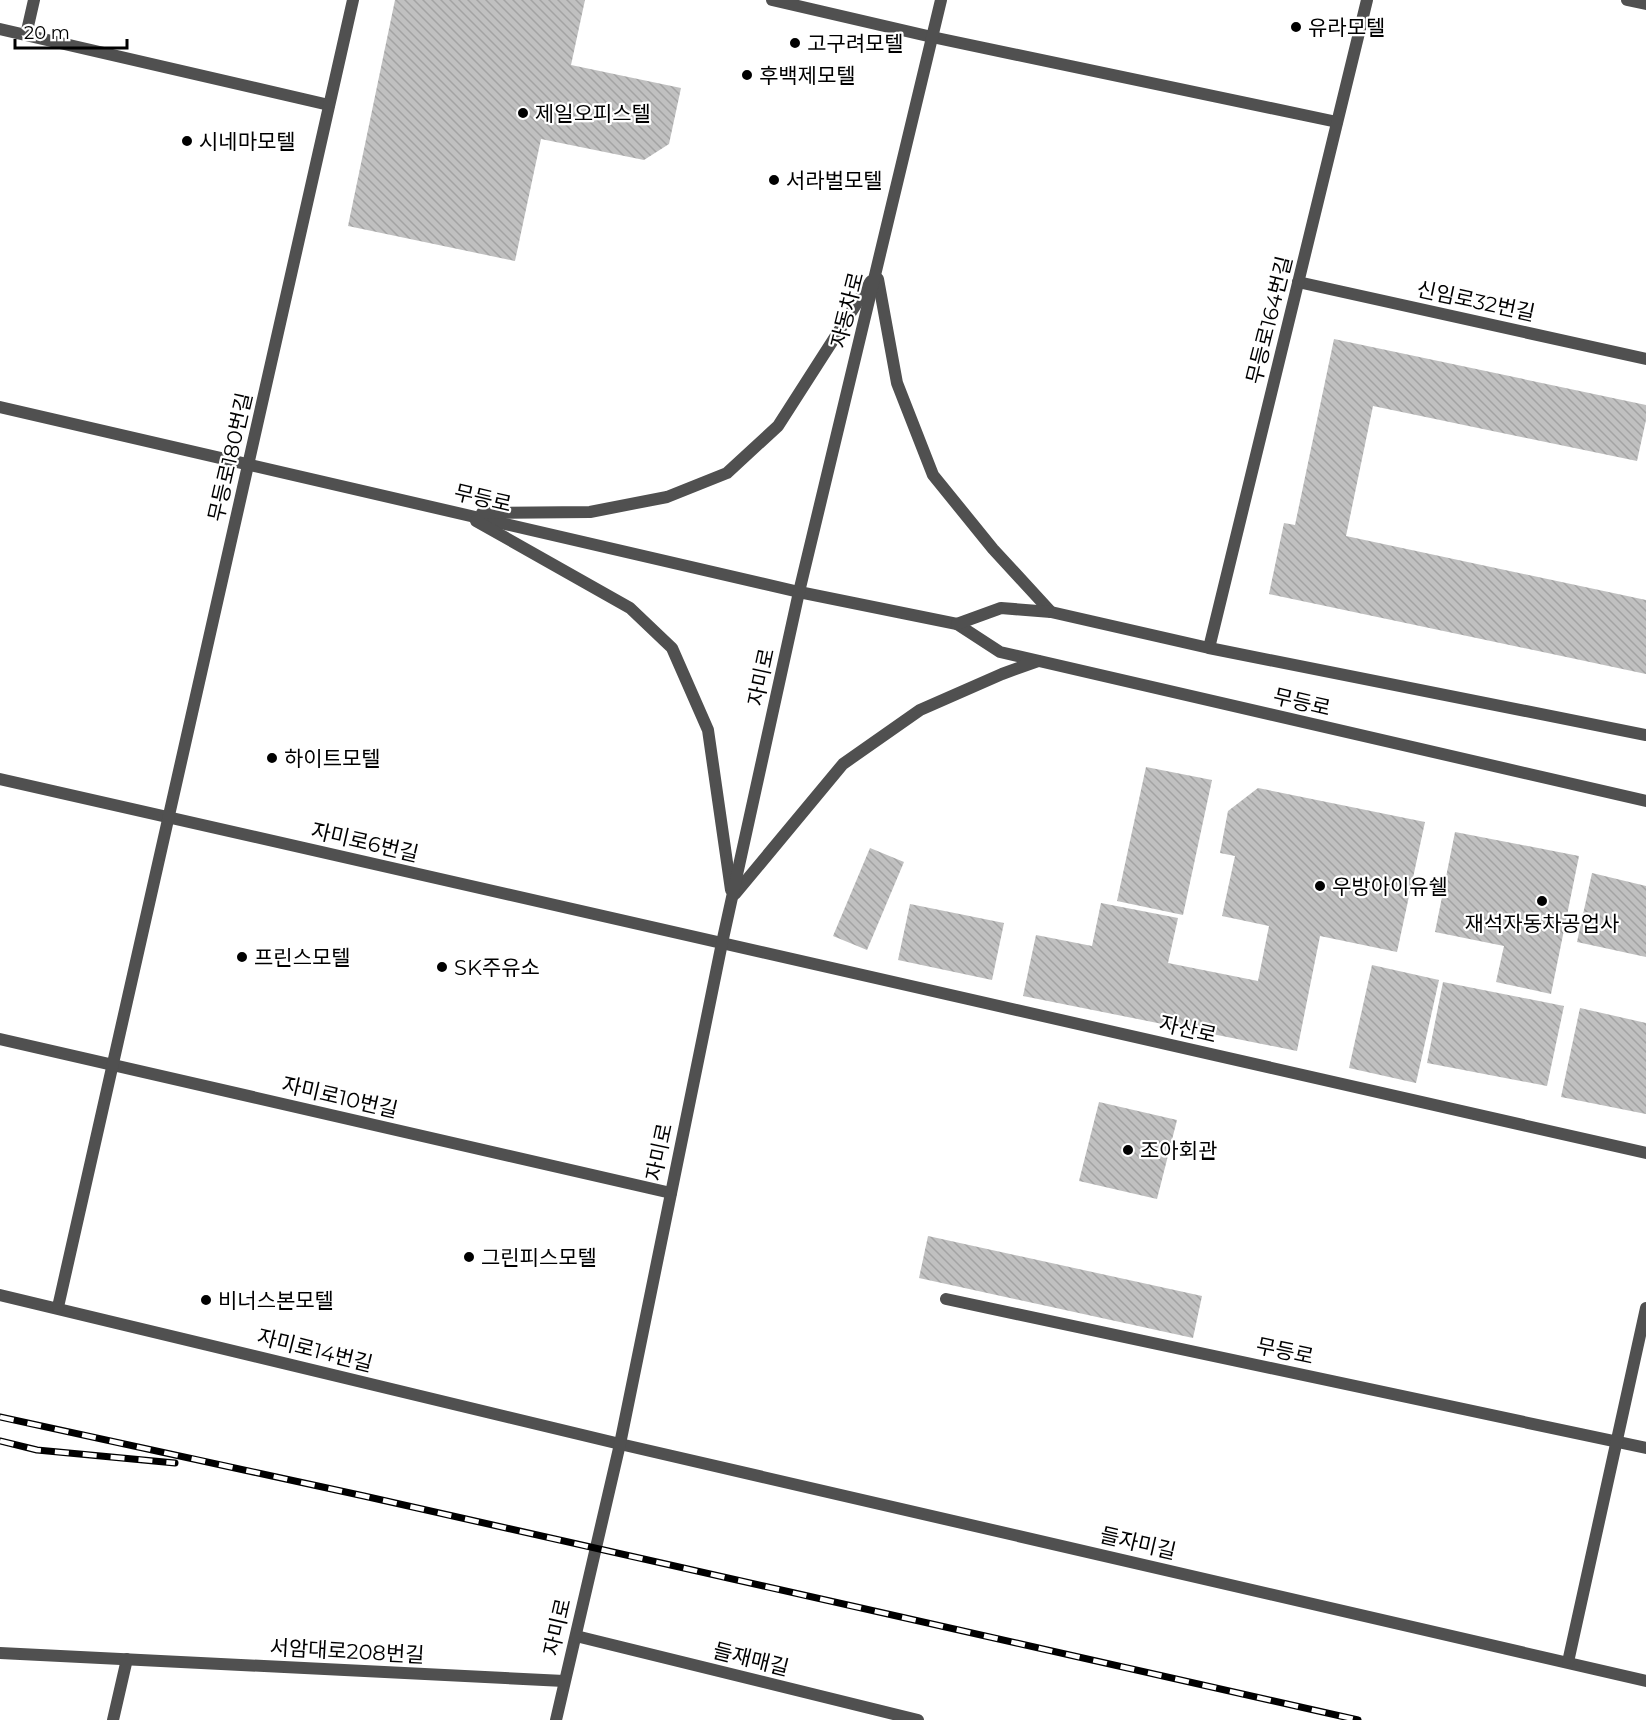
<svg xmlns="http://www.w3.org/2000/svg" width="1646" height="1720" font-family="Montserrat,'Noto Sans KR',sans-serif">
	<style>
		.building { fill: url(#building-back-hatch) }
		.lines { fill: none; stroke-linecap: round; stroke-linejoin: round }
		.service { stroke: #505050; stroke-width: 12 }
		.minor { stroke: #505050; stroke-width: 12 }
		.tertiary { stroke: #505050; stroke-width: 12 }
		.rail-casing { stroke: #000; stroke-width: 7 }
		.rail { stroke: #fff; stroke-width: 4.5; stroke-dasharray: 14; stroke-linecap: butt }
		.poi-dot { fill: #000; stroke: #fff; stroke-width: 2 }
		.labels { text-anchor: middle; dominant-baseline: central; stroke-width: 4.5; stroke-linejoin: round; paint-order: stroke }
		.poi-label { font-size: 21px; fill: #000; stroke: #fff; text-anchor: start }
		.street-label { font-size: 21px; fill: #000; stroke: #fff }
	</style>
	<defs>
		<pattern id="building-back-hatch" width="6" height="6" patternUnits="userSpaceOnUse" patternTransform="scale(1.5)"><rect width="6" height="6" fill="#c0c0c0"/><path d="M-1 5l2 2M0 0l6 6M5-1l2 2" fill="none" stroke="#a3a3a3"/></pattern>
	</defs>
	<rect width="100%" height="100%" fill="#fff"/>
	<g class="building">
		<polygon points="395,0 585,0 571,65 681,88 669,144 644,160 541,139 515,261 348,226"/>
		<polygon points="1334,339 1646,405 1646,420 1637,461 1373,406 1346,536 1646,600 1646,674 1269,594 1284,523 1295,525"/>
		<polygon points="1146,767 1212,780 1183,915 1117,901"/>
		<polygon points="1258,788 1425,822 1397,952 1320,936 1297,1051 1023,996 1036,935 1092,946 1101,903 1178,918 1168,963 1258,981 1269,926 1222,916 1235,856 1220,853 1228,811"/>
		<polygon points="1455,832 1579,856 1551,994 1496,982 1504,946 1435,932"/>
		<polygon points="870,848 904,862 867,950 833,936"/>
		<polygon points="1592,873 1646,886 1646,957 1577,942"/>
		<polygon points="910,904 1004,923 992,980 898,960"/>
		<polygon points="1372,965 1439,980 1416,1083 1349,1068"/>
		<polygon points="1443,982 1564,1006 1547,1086 1427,1063"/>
		<polygon points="1580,1008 1646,1023 1646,1114 1561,1097"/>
		<polygon points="1099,1102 1177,1120 1157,1199 1079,1181"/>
		<polygon points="928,1236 1202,1296 1193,1338 919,1278"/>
	</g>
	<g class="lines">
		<polyline class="service" points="113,1720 127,1659"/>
		<g class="minor">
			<polyline points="772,0 932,37 1337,122"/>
			<polyline points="1627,0 1646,4"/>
			<polyline points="0,29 329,105"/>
			<polyline points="26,35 34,0"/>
			<polyline points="1298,282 1646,359"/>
			<polyline points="1209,648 1367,0"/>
			<polyline points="0,779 1646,1153"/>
			<polyline points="0,1039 671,1193"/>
			<polyline points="0,1295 620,1444 1646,1681"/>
			<polyline points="946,1299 1646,1448"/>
			<polyline points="58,1307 353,0"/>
			<polyline points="576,1636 918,1720"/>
			<polyline points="0,1653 564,1681"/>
			<polyline points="1568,1662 1646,1308"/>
		</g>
		<g class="tertiary">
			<polyline points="878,279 897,383 933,475 993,549 1051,612"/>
			<polyline points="0,407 799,592 957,624 1000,652 1646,801"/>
			<polyline points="482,513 590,512 667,497 727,473 778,426 871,281"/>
			<polyline points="476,521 630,608 672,648 708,730 731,890"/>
			<polyline points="957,624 1001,608 1051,612 1209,648 1646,735"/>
			<polyline points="735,894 843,764 920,710 1002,674 1038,661"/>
			<polyline points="556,1720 620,1444 722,943 799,592 941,0"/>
		</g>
		<defs>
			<g id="rail">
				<polyline points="0,1417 364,1496 1358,1720"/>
				<polyline points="0,1441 37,1450 175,1463"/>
			</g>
		</defs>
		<use href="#rail" class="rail-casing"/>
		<use href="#rail" class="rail"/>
	</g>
	<g class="poi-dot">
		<circle cx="1296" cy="27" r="6"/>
		<circle cx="795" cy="43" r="6"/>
		<circle cx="747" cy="75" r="6"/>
		<circle cx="523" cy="113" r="6"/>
		<circle cx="187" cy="141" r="6"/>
		<circle cx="774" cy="180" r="6"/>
		<circle cx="272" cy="758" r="6"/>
		<circle cx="1320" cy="886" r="6"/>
		<circle cx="1542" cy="901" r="6"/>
		<circle cx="242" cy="957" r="6"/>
		<circle cx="442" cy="967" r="6"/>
		<circle cx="1128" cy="1150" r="6"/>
		<circle cx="469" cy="1257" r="6"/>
		<circle cx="206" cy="1300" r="6"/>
	</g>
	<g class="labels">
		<g class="poi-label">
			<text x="1308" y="27">유라모텔</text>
			<text x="807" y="43">고구려모텔</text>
			<text x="759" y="75">후백제모텔</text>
			<text x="535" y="113">제일오피스텔</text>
			<text x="199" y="141">시네마모텔</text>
			<text x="786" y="180">서라벌모텔</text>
			<text x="284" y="758">하이트모텔</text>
			<text x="1332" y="886">우방아이유쉘</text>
			<text x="1542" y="923" text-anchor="middle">재석자동차공업사</text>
			<text x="254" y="957">프린스모텔</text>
			<text x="454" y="967">SK주유소</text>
			<text x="1140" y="1150">조아회관</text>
			<text x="481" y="1257">그린피스모텔</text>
			<text x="218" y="1300">비너스본모텔</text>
		</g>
		<g class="street-label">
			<text transform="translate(1476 301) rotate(12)">신임로32번길</text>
			<text transform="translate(847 310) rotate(-76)">자동차로</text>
			<text transform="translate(1269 320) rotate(-76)">무등로164번길</text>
			<text transform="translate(230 457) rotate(-77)">무등로180번길</text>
			<text transform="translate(483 498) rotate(13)">무등로</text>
			<text transform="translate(761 677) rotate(-78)">자미로</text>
			<text transform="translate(1302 702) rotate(13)">무등로</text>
			<text transform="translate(365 842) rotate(13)">자미로6번길</text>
			<text transform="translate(1188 1029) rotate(13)">자산로</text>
			<text transform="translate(340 1097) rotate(13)">자미로10번길</text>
			<text transform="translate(659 1152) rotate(-78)">자미로</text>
			<text transform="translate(315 1350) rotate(14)">자미로14번길</text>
			<text transform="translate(1285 1351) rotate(12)">무등로</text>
			<text transform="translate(1138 1543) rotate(13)">들자미길</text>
			<text transform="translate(557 1627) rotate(-77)">자미로</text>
			<text transform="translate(347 1651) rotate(3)">서암대로208번길</text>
			<text transform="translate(751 1659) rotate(14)">들재매길</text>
		</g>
	</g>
	<path d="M15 39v9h112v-9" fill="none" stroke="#000000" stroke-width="3"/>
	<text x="24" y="39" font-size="18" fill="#000000" stroke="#ffffff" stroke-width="4.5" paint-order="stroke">20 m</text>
</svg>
